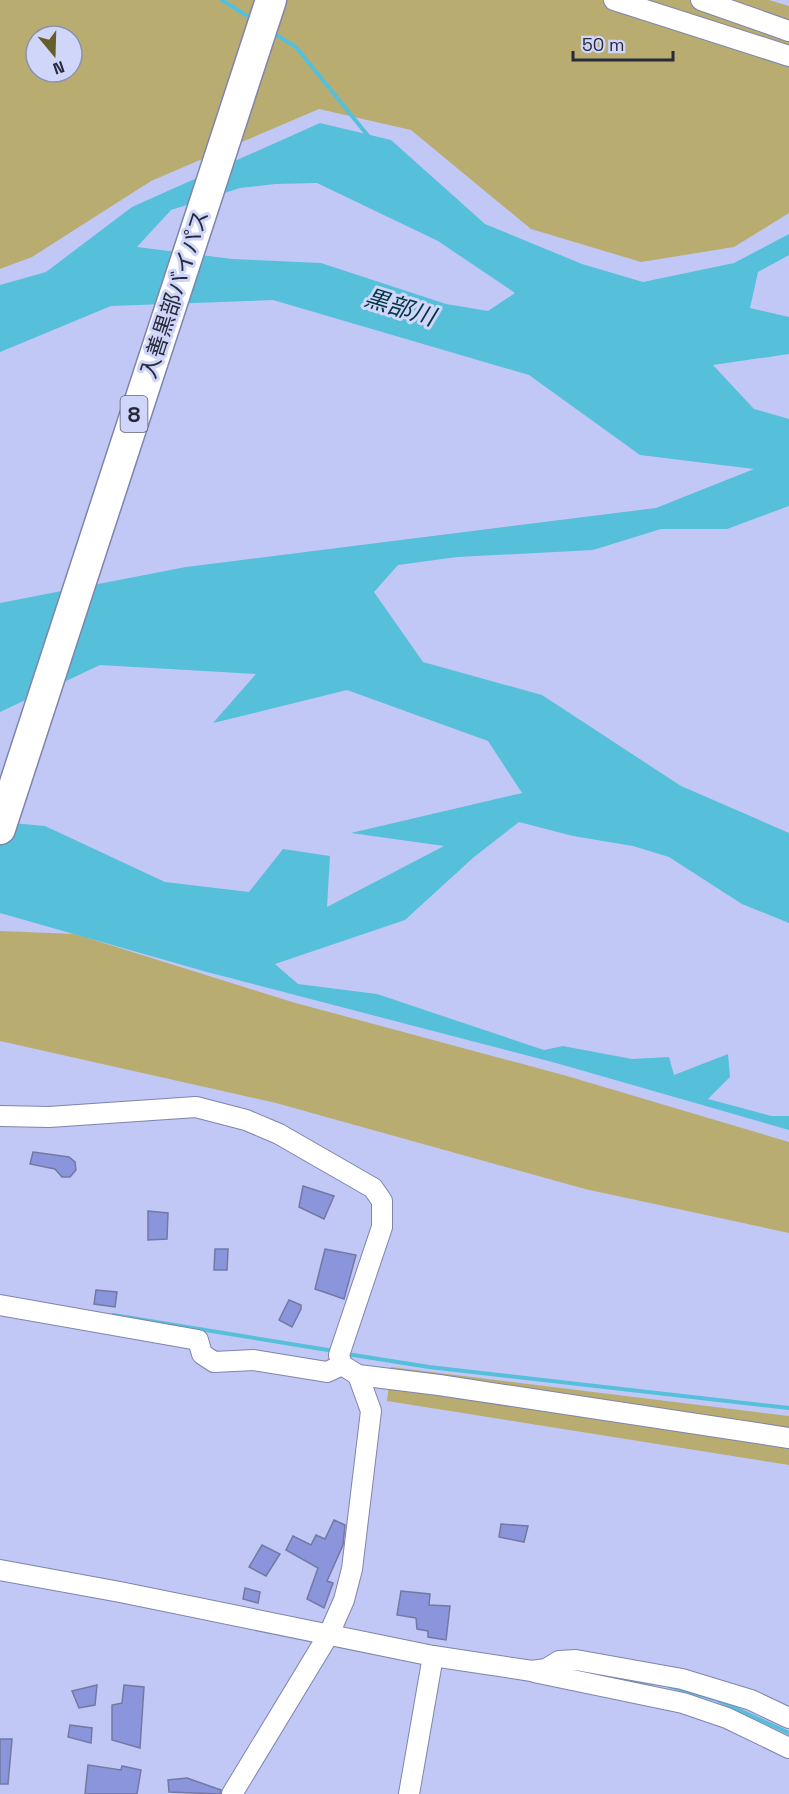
<svg xmlns="http://www.w3.org/2000/svg" width="789" height="1794" font-family="'Space Grotesk','Noto Sans JP',sans-serif">
	<style>
		.green { fill: #b9ac70; fill-rule: evenodd }
		.water { fill: #56bfda; fill-rule: evenodd }
		.lines { fill: none; stroke-linecap: round; stroke-linejoin: round }
		.stream { stroke: #56bfda; stroke-width: 4 }
		.building { fill: #8b95db; stroke: #7379a2; stroke-width: 1.5 }
		.minor-casing { stroke: #7e84ae; stroke-width: 22 }
		.highway-casing { stroke: #7e84ae; stroke-width: 33 }
		.minor { stroke: #fff; stroke-width: 20 }
		.highway { stroke: #fff; stroke-width: 30 }
		.labels { text-anchor: middle; dominant-baseline: central; stroke-width: 6; stroke-linejoin: round; paint-order: stroke }
		.shield { fill: #d0d6fa; stroke: #5a5e74; stroke-width: 1.5 }
		.shield-label { font-size: 21px; font-weight: bold; fill: #272a3b }
		.street-label { font-size: 22px; fill: #272a3b; stroke: #d0d6fa }
		.water-label { font-size: 24px; font-style: italic; fill: #023641; stroke: #d0d6fa }
	</style>
	<rect width="100%" height="100%" fill="#c1c8f5"/>
	<g class="green">
		<path d="M0 0H769L789 6V213L734 247 641 262 531 229 411 130 319 109 151 181 32 257 0 269ZM36 36H72V72H36Z"/>
		<polygon points="0,931 75,934 292,1002 567,1076 789,1142 789,1233 585,1189 276,1103 0,1041"/>
		<polygon points="391,1367 789,1416 789,1465 387,1401"/>
	</g>
	<path class="water" d="M320 123 391 140 485 224 582 264 643 282 734 263 789 234V255L758 272 750 308 789 317V354L713 365 754 409 789 419V506L727 529H661L593 550 457 557 398 565 374 592 423 662 542 695 681 786 789 833V923L742 904 669 857 633 846 573 836 519 822 474 857 405 920 275 964 298 984 377 994 544 1050 563 1046 632 1059 669 1057 674 1075 728 1054 730 1077 708 1099 771 1116H789V1130L556 1063 207 972 0 913V822L45 826 165 882 249 892 283 849 330 856 327 907 444 846 351 833 522 793 488 741 347 690 213 723 256 674 100 665 0 712V603L186 567 656 508 754 469 640 455 529 375 273 300 111 306 0 352V285L46 272 132 207ZM317 183 438 241 515 293 488 311 446 304 321 263 232 259 137 247 171 210 240 188 275 184Z"/>
	<g class="lines">
		<g class="stream">
			<polyline points="222,0 252,19"/>
			<polyline points="273,33 296,47 369,137"/>
			<polyline points="113,1315 334,1351"/>
			<polyline points="347,1354 429,1367 789,1408"/>
			<polyline points="604,1677 653,1683"/>
			<polyline points="669,1686 715,1699 789,1733"/>
		</g>
	</g>
	<g class="building">
		<polygon points="33,1152 69,1157 75,1162 76,1170 70,1177 62,1177 55,1169 30,1164"/>
		<polygon points="303,1186 334,1196 324,1219 299,1207"/>
		<polygon points="148,1211 168,1213 167,1239 148,1240"/>
		<polygon points="215,1249 228,1249 227,1270 214,1270"/>
		<polygon points="325,1249 356,1255 344,1299 315,1289"/>
		<polygon points="96,1290 117,1292 115,1307 94,1304"/>
		<polygon points="289,1300 301,1305 301,1309 292,1327 279,1320"/>
		<polygon points="334,1520 345,1525 343,1545 327,1581 333,1583 324,1608 307,1599 318,1568 286,1550 293,1536 311,1545 316,1535 325,1539"/>
		<polygon points="501,1524 528,1526 524,1542 499,1537"/>
		<polygon points="262,1545 280,1554 266,1576 249,1567"/>
		<polygon points="245,1588 260,1592 258,1603 243,1599"/>
		<polygon points="401,1591 430,1594 429,1605 450,1606 446,1640 428,1637 428,1631 417,1629 416,1618 397,1615"/>
		<polygon points="97,1685 95,1705 79,1708 72,1691"/>
		<polygon points="124,1685 144,1687 140,1748 112,1740 112,1705 122,1703"/>
		<polygon points="70,1725 92,1728 91,1743 68,1737"/>
		<polygon points="0,1739 12,1739 8,1784 0,1784"/>
		<polygon points="88,1765 121,1770 122,1766 141,1770 137,1794 85,1794"/>
		<polygon points="187,1778 221,1790 220,1794 169,1792 168,1780"/>
	</g>
	<g class="lines">
		<defs>
			<g id="minor">
				<polyline points="614,0 789,56"/>
				<polyline points="701,0 789,31"/>
				<polyline points="0,1116 49,1117 196,1107 246,1120 279,1134 373,1188 382,1201 382,1227 339,1355 342,1365 358,1375 439,1385 789,1438"/>
				<polyline points="0,1305 198,1340 202,1354 214,1362 254,1360 327,1372 342,1365"/>
				<polyline points="0,1570 120,1592 433,1656 532,1671 546,1669 559,1661 576,1660 682,1679 751,1700 789,1718"/>
				<polyline points="534,1672 683,1703 727,1718 789,1748"/>
				<polyline points="232,1794 329,1634 344,1600 352,1569 371,1411 358,1375"/>
				<polyline points="409,1794 433,1656"/>
			</g>
			<polyline id="highway" points="0,829 271,0"/>
		</defs>
		<use href="#minor" class="minor-casing"/>
		<use href="#highway" class="highway-casing"/>
		<use href="#minor" class="minor"/>
		<use href="#highway" class="highway"/>
	</g>
	<g class="labels">
		<rect class="shield" x="120.5" y="396" width="27" height="36" rx="4.5"/>
		<g class="shield-label">
			<text x="134" y="414">8</text>
		</g>
		<g class="street-label">
			<text transform="translate(174 294) rotate(-72)">入善黒部バイパス</text>
		</g>
		<g class="water-label">
			<text transform="translate(400 307) rotate(17)">黒部川</text>
		</g>
	</g>
	<g transform="translate(54 54) rotate(161)"><circle r="28" fill="#d0d6fa" stroke="#8c91ae" stroke-width="1.5"/>
	<path d="M0-4.5L10 22L0 15L-10 22Z" fill="#675d29"/>
	<text y="-9" font-size="16" font-weight="bold" text-anchor="middle" fill="#272a3b">N</text>
	</g>
	<path d="M573 51v9h100v-9" fill="none" stroke="#272a3b" stroke-width="3"/>
	<text x="582" y="51" font-size="18" fill="#272a3b" stroke="#d0d6fa" stroke-width="4.5" paint-order="stroke">50 m</text>
</svg>
